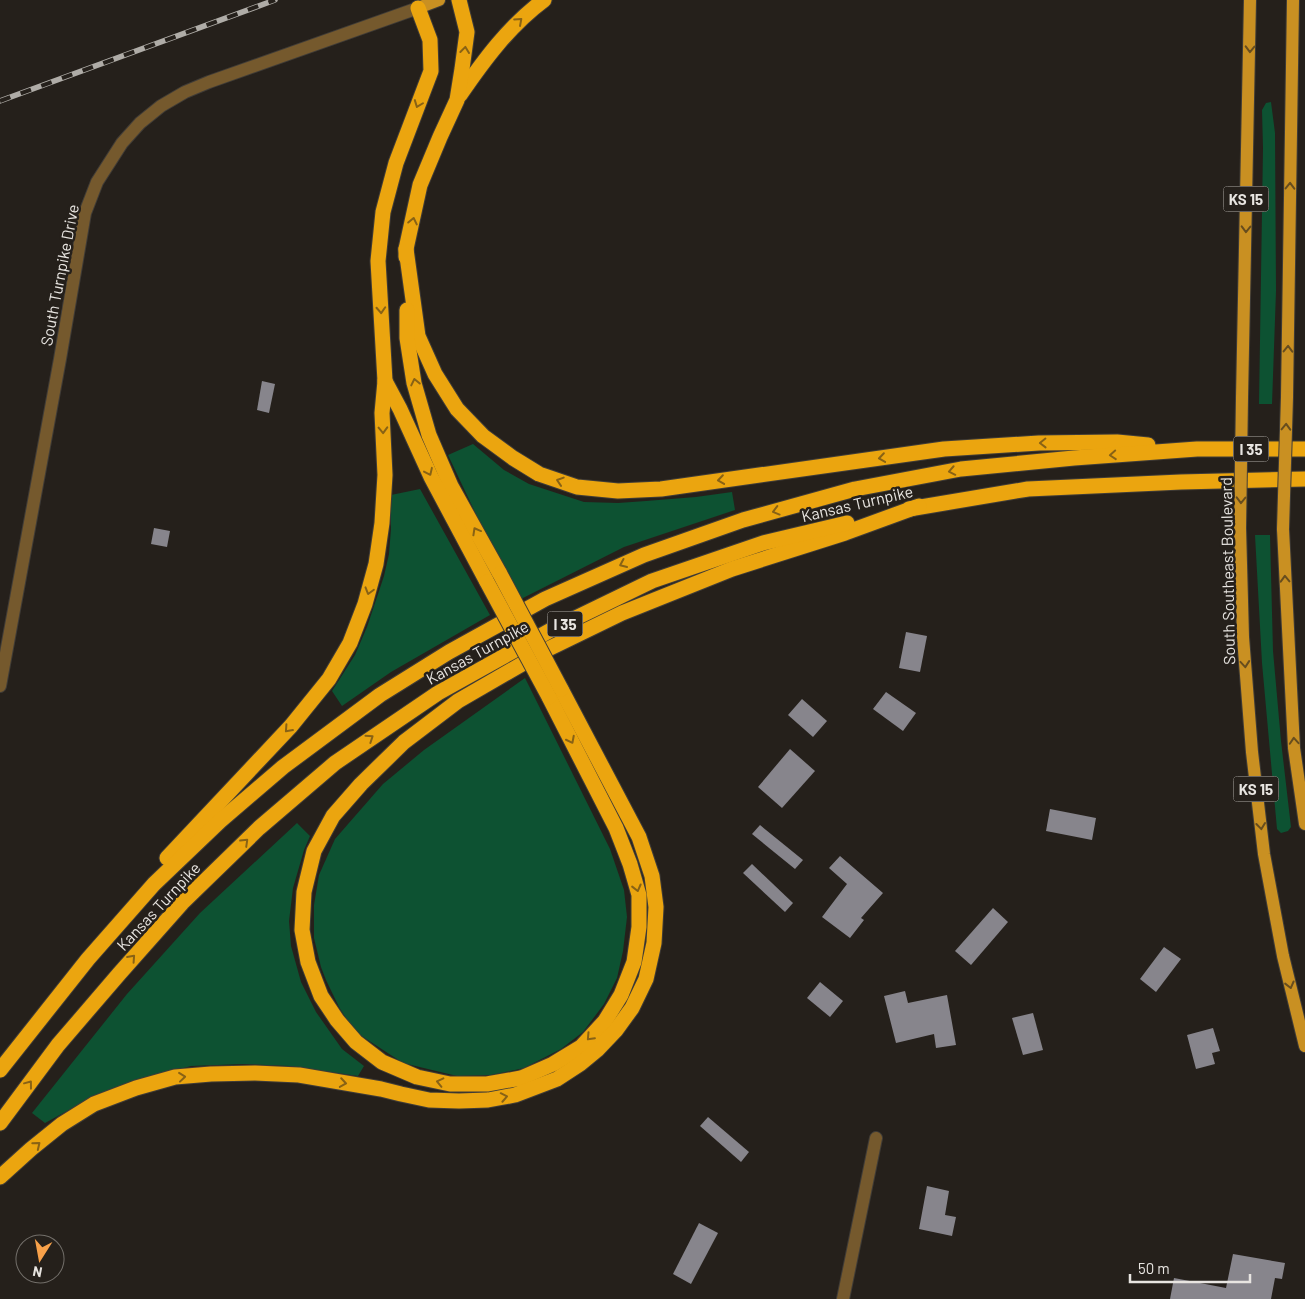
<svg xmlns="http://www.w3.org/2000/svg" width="1305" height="1299" font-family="Barlow,sans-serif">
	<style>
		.green { fill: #0d5232 }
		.building { fill: #87858c }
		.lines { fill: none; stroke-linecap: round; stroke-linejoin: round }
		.minor-casing { stroke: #403c37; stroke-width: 14 }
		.major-casing { stroke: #403c37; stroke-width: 14 }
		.highway-casing { stroke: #403c37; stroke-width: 17 }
		.minor { stroke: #75592d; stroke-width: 12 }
		.major { stroke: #c99022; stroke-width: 12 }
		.highway { stroke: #eba50f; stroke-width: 15 }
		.rail-casing { stroke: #afaca7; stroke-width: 5.5 }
		.rail { stroke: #25201b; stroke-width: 4; stroke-dasharray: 11; stroke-linecap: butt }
		.major-bridge-casing { stroke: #403c37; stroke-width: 14; stroke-linecap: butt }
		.highway-bridge-casing { stroke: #403c37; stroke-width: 17; stroke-linecap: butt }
		.major-bridge { stroke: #c99022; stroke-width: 12 }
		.highway-bridge { stroke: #eba50f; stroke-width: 15 }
		.oneway { stroke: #886215 }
		.oneway2 { stroke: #674d1e }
		.labels { text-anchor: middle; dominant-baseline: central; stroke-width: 5; stroke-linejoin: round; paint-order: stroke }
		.shield { fill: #25201b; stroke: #aeaaa6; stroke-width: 1 }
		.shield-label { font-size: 15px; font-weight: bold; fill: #e8e5e1 }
		.street-label { font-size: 16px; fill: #e8e5e1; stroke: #25201b }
	</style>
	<rect width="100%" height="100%" fill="#25201b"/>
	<g class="green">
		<polygon points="1271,102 1275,133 1276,291 1272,404 1259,404 1263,148 1262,110 1266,103"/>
		<polygon points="473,444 504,470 529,484 584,502 618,503 646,501 696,497 732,492 735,510 624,547 519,600 500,565 448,455"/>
		<polygon points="420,489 490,615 391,672 342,706 332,691 355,655 367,627 384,576 389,554 391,529 391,495"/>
		<polygon points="1255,535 1270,535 1273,651 1281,741 1291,827 1288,831 1281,833 1277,829 1262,663"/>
		<polygon points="525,678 610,849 624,890 627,917 623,951 617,978 604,1004 583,1032 561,1049 524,1068 491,1075 457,1076 403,1063 354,1031 339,1007 326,980 321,967 314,938 314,905 319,875 335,839 383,784 424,750"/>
		<polygon points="297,823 310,836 304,850 293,888 289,921 291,946 301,982 316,1012 342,1049 364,1066 358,1076 289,1066 243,1064 191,1066 141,1079 100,1093 45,1123 32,1113 127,994 200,913"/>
	</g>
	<g class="building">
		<polygon points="262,381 275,384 269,413 257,410"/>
		<polygon points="154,528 170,531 167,547 151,544"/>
		<polygon points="906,632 927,636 920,672 899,668"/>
		<polygon points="886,692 916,713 903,731 873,709"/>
		<polygon points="802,699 827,721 813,737 788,715"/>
		<polygon points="790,749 815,771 782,808 758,787"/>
		<polygon points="1050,809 1096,818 1092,840 1046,831"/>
		<polygon points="760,825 803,860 795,869 752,834"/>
		<polygon points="840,856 883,893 861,918 864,920 850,938 822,917 847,884 829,868"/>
		<polygon points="752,864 793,903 785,912 743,873"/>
		<polygon points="993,908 1008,922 971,965 955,951"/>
		<polygon points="1164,947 1181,959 1156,992 1140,979"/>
		<polygon points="820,982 843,1001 830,1017 807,998"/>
		<polygon points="905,991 908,1003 947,995 956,1045 936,1048 934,1034 896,1043 884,996"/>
		<polygon points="1033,1013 1043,1050 1023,1055 1012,1018"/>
		<polygon points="1213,1028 1220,1051 1212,1053 1215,1064 1196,1069 1187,1035"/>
		<polygon points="708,1117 749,1152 741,1162 700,1126"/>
		<polygon points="927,1186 949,1191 945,1215 956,1217 952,1236 919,1229"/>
		<polygon points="699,1223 718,1233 691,1284 673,1274"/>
		<polygon points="1233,1254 1285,1263 1282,1279 1275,1278 1271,1299 1170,1299 1174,1278 1226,1288"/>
	</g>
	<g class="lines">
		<defs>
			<g id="minor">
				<polyline points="0,686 60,359 85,213 97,182 122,143 140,123 161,106 185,92 209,82 418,8"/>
				<polyline points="843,1299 876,1138"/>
			</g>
			<g id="major">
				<polyline points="418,8 439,0"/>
				<polyline points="1287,397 1293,0"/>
				<polyline points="1242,398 1250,0"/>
				<polyline points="1240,528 1243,637 1252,752 1264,854 1283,956 1305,1046"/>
				<polyline points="1283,529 1294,748 1305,824"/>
			</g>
			<g id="highway">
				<path d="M460 95C484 60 509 26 544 0"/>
				<polyline points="406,249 418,336 435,374 457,409 483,436 513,458 539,474 577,487 618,491 661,489 944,449 1039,443 1117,442 1148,445"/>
				<polyline points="406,257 406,249 420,185 440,137 457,100 462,69 467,32 459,0"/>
				<polyline points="407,310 407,338 414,383 429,435 451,486 500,574"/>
				<polyline points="385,381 400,409 431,477 487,582"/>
				<polyline points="909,509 1028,489 1181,482 1305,479"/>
				<polyline points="549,697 616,828 630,864 639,895 639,927 634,962 621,995 605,1021 581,1047 553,1064 521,1078 487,1084 450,1084 417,1077 382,1062 356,1042 337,1020 321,996 308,962 302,930 304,892 314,851 333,816 361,784 404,742 458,701 548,649 622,613 732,569 845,533 919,506"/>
				<polyline points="167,858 291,726 329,679 350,643 365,604 376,564 382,523 385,475 382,413 385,381 378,261 383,212 396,163 431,71 430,40 418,8"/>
				<polyline points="0,1070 88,959 154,884 220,821 283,767 380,695 449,652 545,599 644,555 743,520 855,489 961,469 1074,458 1197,449 1305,449"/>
				<polyline points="0,1123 58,1045 119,974 182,903 259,828 335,763 438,693 551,630 652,581 763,543 847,523"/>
				<polyline points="0,1177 31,1149 62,1124 94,1104 136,1088 175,1077 211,1074 255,1073 299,1075 381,1089 401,1094 429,1100 459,1101 488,1100 515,1095 557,1079 580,1064 597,1050 616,1030 632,1008 646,979 654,943 656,907 652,876 639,837 561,689"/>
			</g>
		</defs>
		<use href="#minor" class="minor-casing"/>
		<use href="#major" class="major-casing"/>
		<use href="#highway" class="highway-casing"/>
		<use href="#minor" class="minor"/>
		<use href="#major" class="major"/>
		<use href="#highway" class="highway"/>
		<defs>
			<polyline id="rail" points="0,101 275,0"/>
		</defs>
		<use href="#rail" class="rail-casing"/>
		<use href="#rail" class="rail"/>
		<defs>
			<g id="major-bridge">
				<polyline points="1240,528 1242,398"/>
				<polyline points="1283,529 1287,397"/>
			</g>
			<g id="highway-bridge">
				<polyline points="500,574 561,689"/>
				<polyline points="487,582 549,697"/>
			</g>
		</defs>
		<use href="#major-bridge" class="major-bridge-casing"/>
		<use href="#highway-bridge" class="highway-bridge-casing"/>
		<use href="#major-bridge" class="major-bridge"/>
		<use href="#highway-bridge" class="highway-bridge"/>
	</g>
	<defs><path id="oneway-chevron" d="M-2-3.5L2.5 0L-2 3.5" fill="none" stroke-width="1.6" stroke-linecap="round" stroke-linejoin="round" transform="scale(1.25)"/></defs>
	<g class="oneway">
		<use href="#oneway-chevron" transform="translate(519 21) rotate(-42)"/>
		<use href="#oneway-chevron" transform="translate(465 50) rotate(-83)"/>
		<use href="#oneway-chevron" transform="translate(418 104) rotate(111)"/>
		<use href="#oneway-chevron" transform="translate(413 221) rotate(-78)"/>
		<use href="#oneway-chevron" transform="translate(381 310) rotate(87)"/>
		<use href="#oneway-chevron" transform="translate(415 382) rotate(-102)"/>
		<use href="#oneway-chevron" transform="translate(383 430) rotate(88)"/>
		<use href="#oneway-chevron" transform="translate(1043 443) rotate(179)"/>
		<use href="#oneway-chevron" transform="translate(1113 455) rotate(176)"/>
		<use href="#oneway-chevron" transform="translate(882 458) rotate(172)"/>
		<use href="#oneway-chevron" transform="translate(952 471) rotate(169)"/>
		<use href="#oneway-chevron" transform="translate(429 472) rotate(65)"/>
		<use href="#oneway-chevron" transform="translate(721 480) rotate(172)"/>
		<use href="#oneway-chevron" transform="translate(560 481) rotate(-162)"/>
		<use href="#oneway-chevron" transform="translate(776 511) rotate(165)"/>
		<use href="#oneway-chevron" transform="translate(476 531) rotate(-119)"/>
		<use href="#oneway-chevron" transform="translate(623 564) rotate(156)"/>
		<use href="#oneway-chevron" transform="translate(369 591) rotate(106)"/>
		<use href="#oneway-chevron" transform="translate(288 729) rotate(132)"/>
		<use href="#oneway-chevron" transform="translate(370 738) rotate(-34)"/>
		<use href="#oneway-chevron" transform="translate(571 740) rotate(63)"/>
		<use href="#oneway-chevron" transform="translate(245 842) rotate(-44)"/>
		<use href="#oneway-chevron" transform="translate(637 888) rotate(76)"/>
		<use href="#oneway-chevron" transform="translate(132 958) rotate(-48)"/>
		<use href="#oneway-chevron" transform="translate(590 1037) rotate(133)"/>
		<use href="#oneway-chevron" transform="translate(182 1077) rotate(-6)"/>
		<use href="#oneway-chevron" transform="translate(440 1082) rotate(-167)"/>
		<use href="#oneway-chevron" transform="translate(343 1083) rotate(9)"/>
		<use href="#oneway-chevron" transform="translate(29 1084) rotate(-53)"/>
		<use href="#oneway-chevron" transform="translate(504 1097) rotate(-11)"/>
		<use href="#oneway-chevron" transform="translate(37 1145) rotate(-39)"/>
	</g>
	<g class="oneway2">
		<use href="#oneway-chevron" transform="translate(1250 49) rotate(91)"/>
		<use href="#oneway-chevron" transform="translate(1290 186) rotate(-89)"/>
		<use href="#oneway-chevron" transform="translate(1246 229) rotate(91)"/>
		<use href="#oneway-chevron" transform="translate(1288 349) rotate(-89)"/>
		<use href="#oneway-chevron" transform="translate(1286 427) rotate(-88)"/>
		<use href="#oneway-chevron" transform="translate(1241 500) rotate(91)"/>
		<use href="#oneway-chevron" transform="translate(1285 579) rotate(-92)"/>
		<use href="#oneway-chevron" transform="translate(1245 664) rotate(85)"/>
		<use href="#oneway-chevron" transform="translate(1294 741) rotate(-94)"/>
		<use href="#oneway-chevron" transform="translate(1261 826) rotate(83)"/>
		<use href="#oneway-chevron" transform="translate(1290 985) rotate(76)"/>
	</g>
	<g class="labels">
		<g class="shield">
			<rect x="1223.5" y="186.5" width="45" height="25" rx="4"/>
			<rect x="1233.5" y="436.5" width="35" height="25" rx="4"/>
			<rect x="547.5" y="611.5" width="35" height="25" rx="4"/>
			<rect x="1233.5" y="776.5" width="45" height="25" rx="4"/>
		</g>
		<g class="shield-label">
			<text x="1246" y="199">KS 15</text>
			<text x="1251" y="449">I 35</text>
			<text x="565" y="624">I 35</text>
			<text x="1256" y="789">KS 15</text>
		</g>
		<g class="street-label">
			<text transform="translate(59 275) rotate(-79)">South Turnpike Drive</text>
			<text transform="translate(857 503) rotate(-13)">Kansas Turnpike</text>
			<text transform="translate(1227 571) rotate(-91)">South Southeast Boulevard</text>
			<text transform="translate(477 652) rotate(-29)">Kansas Turnpike</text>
			<text transform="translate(158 906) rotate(-47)">Kansas Turnpike</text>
		</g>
	</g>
	<g transform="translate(40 1259) rotate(191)"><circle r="24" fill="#25201b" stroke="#736f6a"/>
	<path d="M0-4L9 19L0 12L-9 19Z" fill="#f8a14a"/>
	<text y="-8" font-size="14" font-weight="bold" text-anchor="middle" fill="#e8e5e1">N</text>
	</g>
	<path d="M1130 1274v8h120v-8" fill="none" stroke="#e8e5e1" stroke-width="2.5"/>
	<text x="1138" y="1274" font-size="15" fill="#e8e5e1" stroke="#25201b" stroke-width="4" paint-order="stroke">50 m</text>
</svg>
